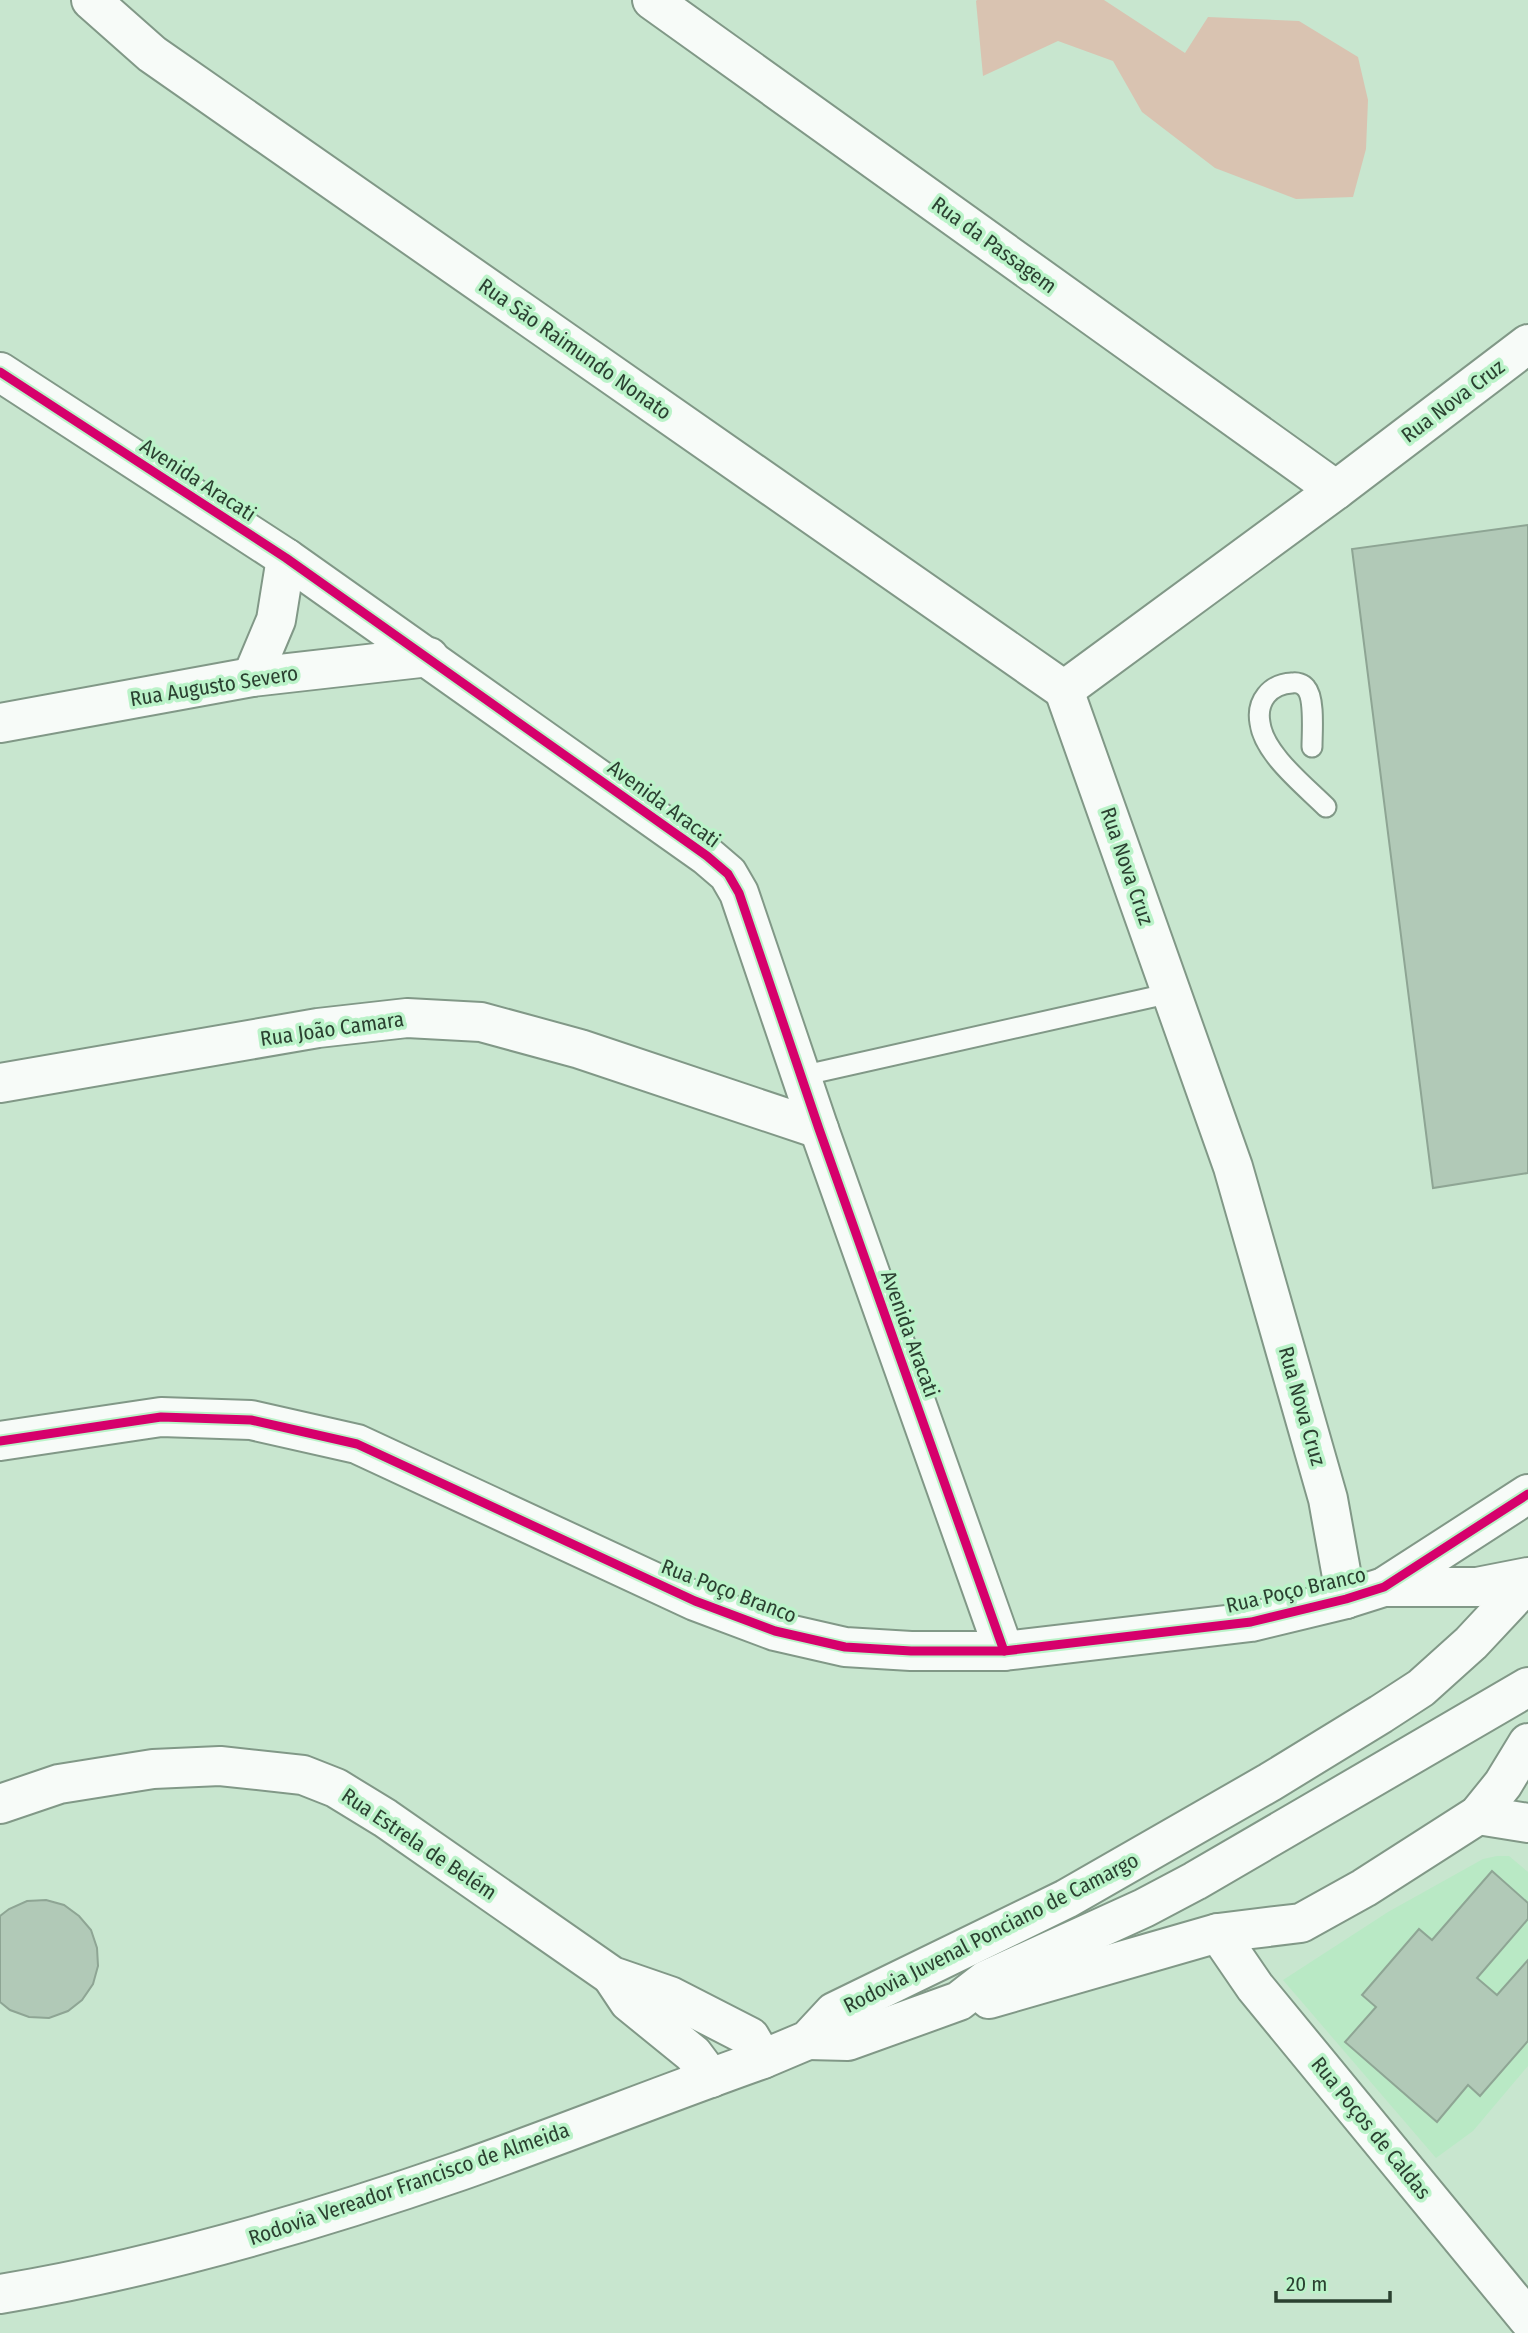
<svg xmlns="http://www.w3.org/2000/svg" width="1528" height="2333" font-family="'Fira Sans Condensed',sans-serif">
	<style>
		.built { fill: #b9e9c5 }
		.green { fill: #d9c3b1 }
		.building { fill: #b1c9b7; stroke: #8ea594; stroke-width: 2 }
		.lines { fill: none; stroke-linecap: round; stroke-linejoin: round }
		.service-casing { stroke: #819887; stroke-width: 23 }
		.minor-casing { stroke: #819887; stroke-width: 42 }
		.tertiary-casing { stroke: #819887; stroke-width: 42 }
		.secondary-casing { stroke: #819887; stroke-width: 42 }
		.service { stroke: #f7fbf8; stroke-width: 19 }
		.minor { stroke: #f7fbf8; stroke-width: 38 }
		.tertiary { stroke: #f7fbf8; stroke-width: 38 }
		.secondary { stroke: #f7fbf8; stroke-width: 38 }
		.cycleway-casing { stroke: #bbf3c9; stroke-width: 13 }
		.cycleway { stroke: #d6006c; stroke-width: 9 }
		.labels { text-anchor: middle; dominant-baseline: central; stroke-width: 7; stroke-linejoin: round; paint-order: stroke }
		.street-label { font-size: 21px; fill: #2b4131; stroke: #bbf3c9 }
	</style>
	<rect width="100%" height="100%" fill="#c8e6cf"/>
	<polygon class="built" points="1497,1856 1509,1856 1528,1872 1528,2066 1473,2131 1436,2158 1283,1980 1388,1912 1483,1859"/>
	<polygon class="green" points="977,0 1104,0 1185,53 1208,17 1299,21 1358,57 1368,100 1366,149 1353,197 1296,199 1215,168 1142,112 1113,61 1058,41 983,76 976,1"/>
	<g class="building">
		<polygon points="1528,525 1528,1173 1433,1188 1352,549"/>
		<polygon points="1492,1871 1528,1903 1528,1919 1477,1978 1497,1995 1528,1960 1528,2041 1480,2096 1468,2085 1437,2122 1345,2042 1376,2007 1362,1995 1419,1929 1432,1940"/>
		<polygon points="46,1900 64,1905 79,1916 91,1930 97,1948 98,1966 93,1984 82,2000 68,2011 49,2018 29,2017 10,2010 0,2002 0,1916 9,1909 27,1901"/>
	</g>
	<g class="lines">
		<defs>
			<g id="service">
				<path d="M1312 747C1312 733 1315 698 1306 688 1303 684 1297 682 1292 683 1270 684 1256 701 1260 723 1264 754 1305 786 1326 807"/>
				<polyline points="801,1076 1171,993"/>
			</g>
			<g id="minor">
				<polyline points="91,0 152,54 1064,690"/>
				<polyline points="652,0 1336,490"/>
				<polyline points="0,372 286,558 707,856 728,874 739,893 819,1129 1004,1651"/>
				<polyline points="252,677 276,620 286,558"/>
				<polyline points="1064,690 1233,1167 1328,1499 1346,1599"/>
				<polyline points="1064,690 1336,490 1528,344"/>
				<polyline points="0,723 252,677 429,657"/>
				<polyline points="0,1083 318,1028 407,1018 481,1022 580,1049 819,1129"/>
				<polyline points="0,1441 161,1417 251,1420 357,1444 695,1601 775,1631 845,1647 911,1651 1004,1651 1251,1622 1346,1599 1384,1587 1528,1494"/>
				<polyline points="1384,1587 1477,1587 1528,1577"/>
				<polyline points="0,1804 59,1784 153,1769 220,1766 303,1775 336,1788 385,1818 612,1976 670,1996 750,2037 763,2059"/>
				<polyline points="1218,1933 1255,1987 1528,2319"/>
				<polyline points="613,1978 629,2002 693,2054 711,2078"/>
			</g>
			<polyline id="tertiary" points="1478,1815 1528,1823"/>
			<g id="secondary">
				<polyline points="989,1999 1218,1933 1301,1923 1364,1888 1478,1815 1503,1784 1528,1743"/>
				<polyline points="808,2040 848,2041 959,2001 986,1980 1144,1908 1195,1881 1528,1687"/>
				<path d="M0 2294C156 2268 310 2223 460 2171 562 2135 661 2095 763 2059L808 2040 834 2012 1066 1899 1270 1782 1381 1714 1421 1688 1471 1643 1528 1582"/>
			</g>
		</defs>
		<use href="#service" class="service-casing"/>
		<use href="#minor" class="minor-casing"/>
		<use href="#tertiary" class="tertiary-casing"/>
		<use href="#secondary" class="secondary-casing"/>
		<use href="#service" class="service"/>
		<use href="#minor" class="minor"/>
		<use href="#tertiary" class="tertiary"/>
		<use href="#secondary" class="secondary"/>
		<defs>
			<g id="cycleway">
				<polyline points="0,372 286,558 707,856 728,874 739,893 819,1129 1004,1651"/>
				<polyline points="0,1441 161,1417 251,1420 357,1444 695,1601 775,1631 845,1647 911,1651 1004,1651 1251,1622 1346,1599 1384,1587 1528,1494"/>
			</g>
		</defs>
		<use href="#cycleway" class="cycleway-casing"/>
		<use href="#cycleway" class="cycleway"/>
	</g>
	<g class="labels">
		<g class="street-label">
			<text transform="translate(994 245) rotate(36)">Rua da Passagem</text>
			<text transform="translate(575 349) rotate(35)">Rua São Raimundo Nonato</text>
			<text transform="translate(1453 401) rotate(-37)">Rua Nova Cruz</text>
			<text transform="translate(198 480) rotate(33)">Avenida Aracati</text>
			<text transform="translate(214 686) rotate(-9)">Rua Augusto Severo</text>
			<text transform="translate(664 804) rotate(36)">Avenida Aracati</text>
			<text transform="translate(1127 866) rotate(71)">Rua Nova Cruz</text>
			<text transform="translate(332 1029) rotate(-8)">Rua João Camara</text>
			<text transform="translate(910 1334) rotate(70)">Avenida Aracati</text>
			<text transform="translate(1302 1406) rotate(74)">Rua Nova Cruz</text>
			<text transform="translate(1296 1590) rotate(-13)">Rua Poço Branco</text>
			<text transform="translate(729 1591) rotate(21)">Rua Poço Branco</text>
			<text transform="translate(419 1844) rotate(34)">Rua Estrela de Belém</text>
			<text transform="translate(991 1933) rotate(-27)">Rodovia Juvenal Ponciano de Camargo</text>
			<text transform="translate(1371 2128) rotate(51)">Rua Poços de Caldas</text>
			<text transform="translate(409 2184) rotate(-19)">Rodovia Vereador Francisco de Almeida</text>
		</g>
	</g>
	<path d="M1276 2291v10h114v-10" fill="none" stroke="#2b4131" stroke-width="3.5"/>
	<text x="1286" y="2291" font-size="21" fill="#2b4131" stroke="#bbf3c9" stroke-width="5" paint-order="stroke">20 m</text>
</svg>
